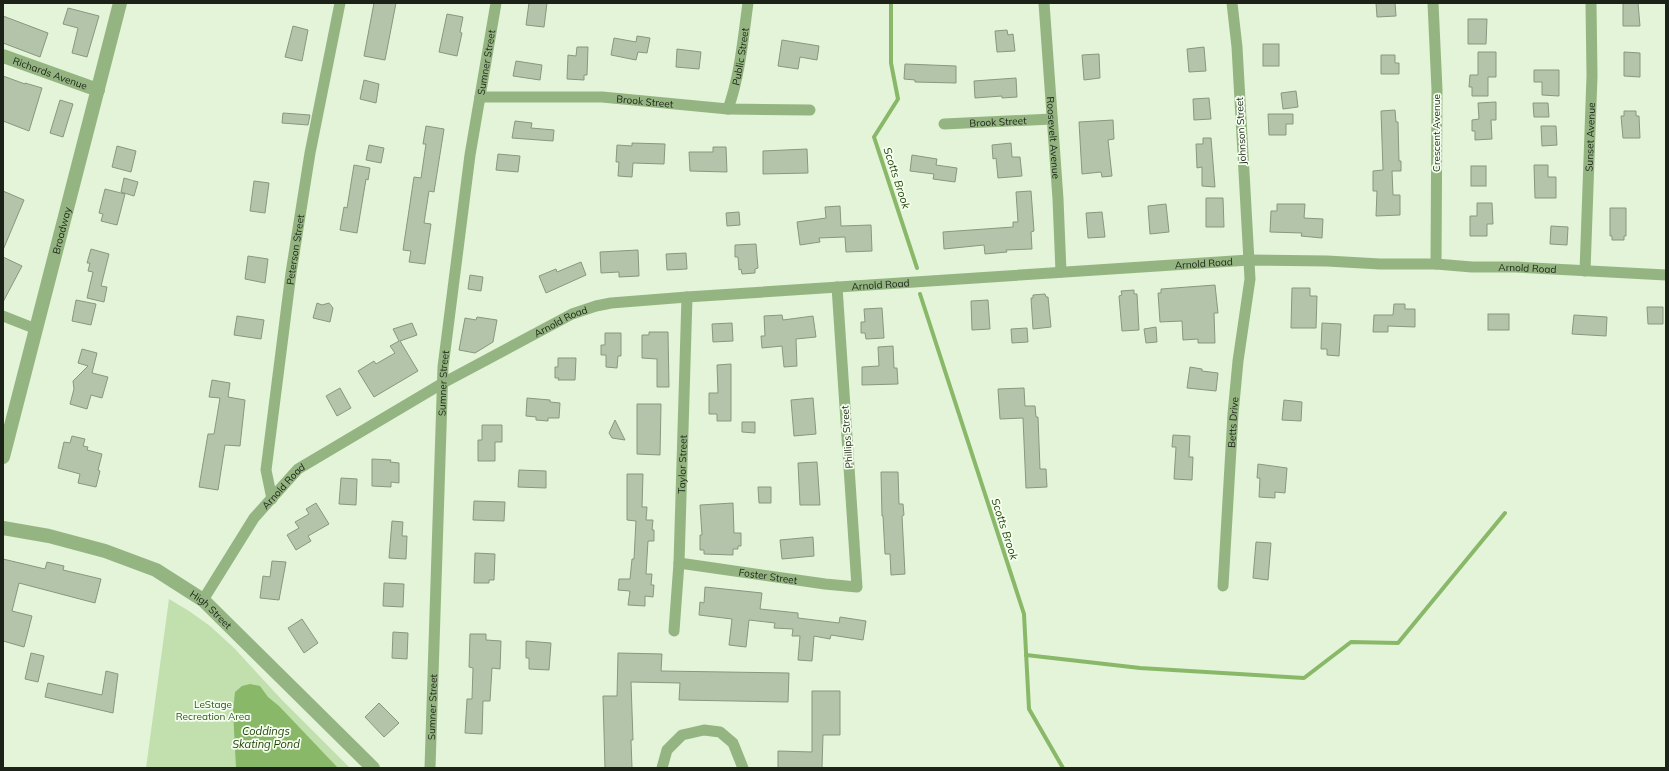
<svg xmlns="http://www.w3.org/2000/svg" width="1669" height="771" font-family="Mulish,sans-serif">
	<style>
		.green { fill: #c1e0ae }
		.water { fill: #89b869 }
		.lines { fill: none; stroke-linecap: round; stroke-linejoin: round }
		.stream { stroke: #89b869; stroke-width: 4 }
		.building { fill: #b4c4aa; stroke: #88987f }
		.minor { stroke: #94b581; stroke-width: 11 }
		.tertiary { stroke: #94b581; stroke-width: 14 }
		.labels { text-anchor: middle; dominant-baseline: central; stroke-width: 3.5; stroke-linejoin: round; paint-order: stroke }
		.street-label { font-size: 10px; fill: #1c2218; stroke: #f5ffef }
		.park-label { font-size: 10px; fill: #32511a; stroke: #f5ffef }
		.water-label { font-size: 11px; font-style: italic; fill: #1f3d03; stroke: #f5ffef }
	</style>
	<rect width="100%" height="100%" fill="#e3f4d9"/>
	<polygon class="green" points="169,599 189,611 210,626 234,648 282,700 350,768 146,768"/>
	<polygon class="water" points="250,684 260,686 268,697 279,706 338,768 236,768 233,711 235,692 242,686"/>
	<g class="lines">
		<g class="stream">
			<polyline points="891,3 891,63 898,99 874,137 917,268"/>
			<polyline points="920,294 1024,614 1029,709 1063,768"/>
			<polyline points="1026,655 1140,668 1304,678 1351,642 1398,643 1505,513"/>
		</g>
	</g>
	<g class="building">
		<polygon points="374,3 396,3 385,60 364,56"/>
		<polygon points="529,3 547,3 544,27 526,25"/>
		<polygon points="1376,3 1395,3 1396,16 1377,17"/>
		<polygon points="1623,3 1638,3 1640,26 1623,26"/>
		<polygon points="68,8 99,16 87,57 72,53 78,28 63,24"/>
		<polygon points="447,14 463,17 460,32 462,33 457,56 439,52"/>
		<polygon points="3,16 48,33 40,57 3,43"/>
		<polygon points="1468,19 1487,19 1486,44 1468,44"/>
		<polygon points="293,26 308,30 302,61 285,57"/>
		<polygon points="1007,30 1008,35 1013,34 1015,51 997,52 995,31"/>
		<polygon points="637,36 650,38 647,53 638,52 636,60 611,55 614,38 636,42"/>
		<polygon points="782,40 819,46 817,60 800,57 798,69 778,66"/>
		<rect x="1263" y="44" width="16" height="22"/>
		<polygon points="577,47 588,47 587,75 584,75 584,80 567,79 568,55 576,56"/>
		<polygon points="1204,47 1206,71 1189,72 1187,49"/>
		<polygon points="677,49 701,52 699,69 676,67"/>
		<polygon points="1478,52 1496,52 1496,77 1488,77 1488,96 1472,96 1472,87 1469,87 1470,75 1478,75"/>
		<polygon points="1624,52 1640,53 1640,77 1624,76"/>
		<polygon points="1099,54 1100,78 1084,80 1082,55"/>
		<polygon points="1381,55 1395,55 1395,63 1399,63 1399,74 1381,74"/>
		<polygon points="516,61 542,65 540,80 513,76"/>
		<polygon points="905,64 956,66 956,83 915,82 915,80 904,79"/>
		<polygon points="1534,70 1559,70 1559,96 1542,95 1542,82 1534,82"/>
		<polygon points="3,76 25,84 25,83 42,88 29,131 3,121"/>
		<polygon points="1016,78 1017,97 1002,98 1002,96 975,98 974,81"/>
		<polygon points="364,80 379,84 376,103 360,99"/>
		<polygon points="1296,91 1298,107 1283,109 1281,93"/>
		<polygon points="1209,98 1211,119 1194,120 1193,99"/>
		<polygon points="60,100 73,104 63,137 50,133"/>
		<polygon points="1496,102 1496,120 1491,120 1492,139 1475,140 1475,131 1472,131 1472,120 1479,119 1478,103"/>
		<polygon points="1533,103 1548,103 1549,117 1534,117"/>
		<polygon points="1395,110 1396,122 1398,122 1399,161 1401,161 1401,171 1392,171 1393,195 1400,195 1400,215 1376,216 1377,191 1373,191 1373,171 1383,170 1381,111"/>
		<polygon points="1624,111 1636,111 1636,116 1639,116 1640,138 1623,138 1621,116 1624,116"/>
		<polygon points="283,113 310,115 308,125 282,123"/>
		<polygon points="1268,114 1293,114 1293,124 1286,124 1286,135 1269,135"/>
		<polygon points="1113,120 1114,139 1108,140 1112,176 1102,177 1101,172 1082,174 1079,122"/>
		<polygon points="515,121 532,123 531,128 554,130 553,141 512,138"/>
		<polygon points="426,126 444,129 434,192 429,191 424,223 431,224 425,264 409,262 411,251 403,250 414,177 421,178 426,144 423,144"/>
		<polygon points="1541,126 1556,126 1557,145 1542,146"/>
		<polygon points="1203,138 1211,138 1215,187 1202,186 1202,167 1197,168 1196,144 1203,144"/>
		<polygon points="632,143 665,144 664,164 633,163 632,177 618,176 619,162 616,162 617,145 632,146"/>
		<polygon points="1011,143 1012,157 1020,157 1022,176 998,178 996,158 993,159 992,145"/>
		<polygon points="369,145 384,148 381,163 366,160"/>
		<polygon points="117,146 136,151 131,172 112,167"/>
		<polygon points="713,147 726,147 727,172 690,171 689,152 713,152"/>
		<polygon points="807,149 808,173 763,174 763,151"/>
		<polygon points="498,154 520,156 518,172 496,170"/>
		<polygon points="912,155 937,159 936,165 957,168 955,182 933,179 934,174 910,171"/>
		<polygon points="354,165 370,168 368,180 366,179 357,233 340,230 344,207 347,208"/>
		<polygon points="1534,165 1548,165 1548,177 1556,177 1556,198 1535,198"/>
		<rect x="1471" y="166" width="15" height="20"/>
		<polygon points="124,178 138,182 134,196 121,192"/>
		<polygon points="254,181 269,183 265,213 250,211"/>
		<polygon points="105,189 125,194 117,225 101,221 103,214 99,213"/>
		<polygon points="3,191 24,200 3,250"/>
		<polygon points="1031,191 1034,231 1031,232 1032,249 1006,250 1007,252 985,254 984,245 944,249 943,232 1013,227 1013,222 1018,222 1016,192"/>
		<polygon points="1206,198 1223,198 1224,227 1206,227"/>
		<polygon points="1477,203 1492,203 1493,224 1487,224 1487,236 1470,236 1470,216 1477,216"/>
		<polygon points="1166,204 1169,232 1150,234 1148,206"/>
		<polygon points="1277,204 1305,204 1304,218 1323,219 1322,238 1301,236 1302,233 1270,232 1271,211 1277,211"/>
		<polygon points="840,206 841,226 871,225 872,251 846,252 845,237 819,238 820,242 800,245 797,222 826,218 825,207"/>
		<polygon points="1610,208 1626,208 1626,236 1624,236 1624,240 1612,240 1612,236 1610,236"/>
		<polygon points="739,212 740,225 727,226 726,213"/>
		<polygon points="1102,212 1105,237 1088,238 1086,213"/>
		<polygon points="1551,226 1568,227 1567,245 1550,244"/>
		<polygon points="756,244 758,268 755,269 755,273 742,274 741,269 739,270 738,257 735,257 735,245"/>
		<polygon points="91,249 109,254 101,286 107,287 104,302 87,298 93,272 88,271 90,263 87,263"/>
		<polygon points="638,250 639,276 619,277 619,272 601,273 600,252"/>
		<polygon points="686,253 687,269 667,270 666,254"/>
		<polygon points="248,256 268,259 265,283 245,279"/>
		<polygon points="3,257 22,266 3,302"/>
		<polygon points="581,262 586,275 546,293 539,276 556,269 557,272"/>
		<polygon points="470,275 483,277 481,291 468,289"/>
		<polygon points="1215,285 1218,313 1214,313 1215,343 1198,343 1198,339 1183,340 1182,321 1160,322 1158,293 1161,293 1161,289"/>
		<polygon points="1292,288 1310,288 1310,296 1317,296 1316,328 1291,328"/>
		<polygon points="1134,290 1134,294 1137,294 1139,330 1122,331 1119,296 1122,295 1121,291"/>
		<polygon points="1045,294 1046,297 1048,297 1051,327 1033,329 1031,298 1033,298 1033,295"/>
		<polygon points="76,300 96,304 91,325 72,321"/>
		<polygon points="988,300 990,329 972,330 971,301"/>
		<polygon points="317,303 322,305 329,303 333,308 330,322 313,318"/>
		<polygon points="1394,304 1405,304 1405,309 1415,309 1415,327 1388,326 1388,332 1373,332 1374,315 1393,315"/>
		<polygon points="1647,307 1663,307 1663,324 1648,324"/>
		<polygon points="882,308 884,338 866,339 865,333 861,333 861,322 865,322 864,309"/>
		<rect x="1488" y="314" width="21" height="16"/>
		<polygon points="782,315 783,320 813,316 816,337 796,339 797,366 784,367 782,346 762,348 761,336 765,336 764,316"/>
		<polygon points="1574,315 1607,317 1606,336 1572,334"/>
		<polygon points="237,316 264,320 261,339 234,335"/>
		<polygon points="477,317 497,320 493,342 475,353 459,350 465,318 476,320"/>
		<polygon points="412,323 417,335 400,341 418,371 374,397 358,371 374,361 376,364 395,353 390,346 399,341 393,329"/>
		<polygon points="732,323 733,341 713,342 712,324"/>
		<polygon points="1322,323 1341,324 1339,356 1327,355 1327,349 1321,349"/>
		<polygon points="1156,327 1157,342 1146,343 1144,329"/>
		<polygon points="1027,328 1028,342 1012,343 1011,329"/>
		<polygon points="649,332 668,332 669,387 657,387 657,359 642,358 642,335 649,335"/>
		<polygon points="605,333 621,333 621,356 618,356 617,368 606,367 606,355 601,355 601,345 605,345"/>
		<polygon points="893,346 894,368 897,368 898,384 862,385 862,367 879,366 878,347"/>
		<polygon points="82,349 97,353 92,373 108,377 102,398 91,395 87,409 70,404 74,389 73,381 88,366 78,363"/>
		<polygon points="558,358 576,358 575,380 558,380 559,378 555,378 555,367 558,367"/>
		<polygon points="731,364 731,421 717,421 717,414 709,414 709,393 718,393 717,365"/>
		<polygon points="1190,367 1202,369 1202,371 1218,373 1216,391 1187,388"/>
		<polygon points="212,380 230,383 228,397 245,400 240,446 225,445 218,490 199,487 208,434 214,434 220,398 209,397"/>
		<polygon points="340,388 351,408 337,416 326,396"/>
		<polygon points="1024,388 1025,406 1035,406 1036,417 1038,417 1040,469 1046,469 1047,487 1026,488 1023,418 1000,419 998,389"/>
		<polygon points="527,398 550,400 550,402 560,403 559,418 548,418 548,421 536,420 536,417 526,416"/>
		<polygon points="813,398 816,434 794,436 791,400"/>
		<polygon points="1284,400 1302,402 1301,421 1282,420"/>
		<polygon points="637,404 661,404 660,455 637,454"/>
		<polygon points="615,420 625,440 612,438 609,433"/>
		<polygon points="742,422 755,422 755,433 742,432"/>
		<polygon points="482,425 502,425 502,442 495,442 495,461 478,461 478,440 482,440"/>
		<polygon points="1173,435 1190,436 1189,457 1193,457 1192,480 1174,479 1176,447 1172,447"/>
		<polygon points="72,436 85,439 83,446 88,447 87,450 102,454 98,470 100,471 96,487 78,483 80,474 58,468 64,442 70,443"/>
		<polygon points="372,459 391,460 390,462 399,463 399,483 391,482 391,487 372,486"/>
		<polygon points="817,462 820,505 800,505 798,463"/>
		<polygon points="1258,464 1287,468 1285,493 1275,492 1275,498 1259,497 1260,478 1257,478"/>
		<polygon points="519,470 546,471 546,488 518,487"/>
		<polygon points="881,472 898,472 899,504 903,504 904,515 902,516 905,574 891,575 890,554 885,554 883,516 882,516"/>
		<polygon points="627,474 643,474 642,507 647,507 646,520 653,520 652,530 654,530 654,541 648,541 646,574 652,574 651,585 654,585 653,597 645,596 645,606 628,605 630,591 618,590 619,579 630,579 632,559 634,559 636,521 627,520"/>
		<polygon points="341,478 357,479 356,505 339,504"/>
		<polygon points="758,487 771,487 771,503 759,503"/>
		<polygon points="474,501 505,502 504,521 473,520"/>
		<polygon points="316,503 329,524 308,536 311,541 296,550 287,535 299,528 295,522 309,514 306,509"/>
		<polygon points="733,503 734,533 741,533 741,546 738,546 738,549 733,549 733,555 704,554 704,550 700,550 700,535 702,535 700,505"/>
		<polygon points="392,521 403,522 402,536 407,536 406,559 389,558"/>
		<polygon points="813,537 814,556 782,559 780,540"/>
		<polygon points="1256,542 1271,543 1268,580 1253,578"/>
		<polygon points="475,553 495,554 494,580 489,580 489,583 474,583"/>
		<polygon points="3,559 45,569 47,562 64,566 63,570 101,579 95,603 19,583 12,611 32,616 24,647 3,641"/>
		<polygon points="272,561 286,562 279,600 260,598 263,576 270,577"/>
		<polygon points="384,583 404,584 403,607 383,606"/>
		<polygon points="705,587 762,593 760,609 798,613 798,618 839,623 840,617 866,621 863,640 831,635 830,639 814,636 812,661 798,660 800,636 792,636 793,629 774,628 775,623 749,620 746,647 729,645 732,619 699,615 700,602 704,603"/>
		<polygon points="302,619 318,643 304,653 288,628"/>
		<polygon points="393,632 408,633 407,659 392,658"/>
		<polygon points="470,634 486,634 486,640 501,641 500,669 492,668 490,701 483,701 482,734 465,733 467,699 472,699 473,668 469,667"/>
		<polygon points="526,641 551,643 549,670 529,669 529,658 526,658"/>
		<polygon points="31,653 44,656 38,682 25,679"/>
		<polygon points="618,653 662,654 661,671 789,673 788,702 679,700 680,683 631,682 633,740 631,740 632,768 605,768 603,696 617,696"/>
		<polygon points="106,671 118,674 113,713 45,697 48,683 102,695"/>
		<polygon points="812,691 840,691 840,735 823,735 822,768 778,768 778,751 812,752"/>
		<polygon points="379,703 399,723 384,737 365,717"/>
	</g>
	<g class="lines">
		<g class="minor">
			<path id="s1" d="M1044 3 1058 199 1061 272"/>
			<polyline points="1433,3 1437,90 1436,264"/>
			<path id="s2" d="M480 97H602L728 109 810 110"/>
			<path id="s3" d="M728 109C740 75 743 39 748 3"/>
			<path id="s4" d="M944 124 1052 119"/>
			<path id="s5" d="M1585 271 1592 76 1591 3"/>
			<polyline points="3,316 36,329"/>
			<path id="s6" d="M272 499 266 470 291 273 310 153 340 3"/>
			<path id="s7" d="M679 563 825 584 857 587 837 287"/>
			<path id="s8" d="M1223 586 1233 414 1238 361 1250 279 1237 47 1232 3"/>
			<path id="s9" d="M203 600 254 518 298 469 443 383 572 314 596 306 611 303 687 297 1249 260 1327 261 1380 264H1436L1472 267H1516L1666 275"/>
			<path id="s10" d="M674 631 679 563 687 297"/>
			<path id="s11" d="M430 768 443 367 470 155 496 3"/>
			<polyline points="662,768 667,750 682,735 704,730 720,732 733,743 743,768"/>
		</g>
		<g class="tertiary">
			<path id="s12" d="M3 56 98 90"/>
			<path id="s13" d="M3 457 120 3"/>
			<path id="s14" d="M3 528 49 536 105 551 156 570 203 600 373 768"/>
		</g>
	</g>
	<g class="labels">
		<g class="street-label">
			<text stroke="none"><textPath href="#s3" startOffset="54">Public Street</textPath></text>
			<text stroke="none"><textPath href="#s11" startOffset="709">Sumner Street</textPath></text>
			<text stroke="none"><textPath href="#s12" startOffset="50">Richards Avenue</textPath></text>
			<text stroke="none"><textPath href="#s2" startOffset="165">Brook Street</textPath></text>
			<text stroke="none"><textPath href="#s4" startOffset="54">Brook Street</textPath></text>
			<text transform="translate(1241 131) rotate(-93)">Johnson Street</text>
			<text transform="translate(1436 133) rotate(-90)">Crescent Avenue</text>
			<text stroke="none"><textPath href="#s5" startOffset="134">Sunset Avenue</textPath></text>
			<text stroke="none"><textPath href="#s1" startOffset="135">Roosevelt Avenue</textPath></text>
			<text stroke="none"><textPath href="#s13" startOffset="234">Broadway</textPath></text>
			<text stroke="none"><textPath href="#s6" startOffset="252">Peterson Street</textPath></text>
			<text stroke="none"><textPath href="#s9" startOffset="1112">Arnold Road</textPath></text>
			<text stroke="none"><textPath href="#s9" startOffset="1436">Arnold Road</textPath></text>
			<text stroke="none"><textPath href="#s9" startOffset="788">Arnold Road</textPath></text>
			<text stroke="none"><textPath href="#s9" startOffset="464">Arnold Road</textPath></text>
			<text stroke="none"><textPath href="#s11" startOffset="385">Sumner Street</textPath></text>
			<text stroke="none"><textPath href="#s8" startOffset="164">Betts Drive</textPath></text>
			<text transform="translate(847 437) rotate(-94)">Phillips Street</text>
			<text stroke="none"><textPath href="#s10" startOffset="167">Taylor Street</textPath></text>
			<text stroke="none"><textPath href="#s9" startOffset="140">Arnold Road</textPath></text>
			<text stroke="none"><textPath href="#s7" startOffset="90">Foster Street</textPath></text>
			<text stroke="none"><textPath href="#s14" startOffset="227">High Street</textPath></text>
			<text stroke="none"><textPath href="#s11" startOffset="61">Sumner Street</textPath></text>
		</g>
		<g class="park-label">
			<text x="213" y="704">LeStage<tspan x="213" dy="12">Recreation Area</tspan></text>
		</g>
		<g class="water-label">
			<text transform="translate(897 178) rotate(72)">Scotts Brook</text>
			<text transform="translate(1005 529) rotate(72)">Scotts Brook</text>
			<text x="266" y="731">Coddings<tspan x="266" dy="13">Skating Pond</tspan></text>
		</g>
	</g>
	<rect width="1669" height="771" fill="none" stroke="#1c2218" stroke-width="8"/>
</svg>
